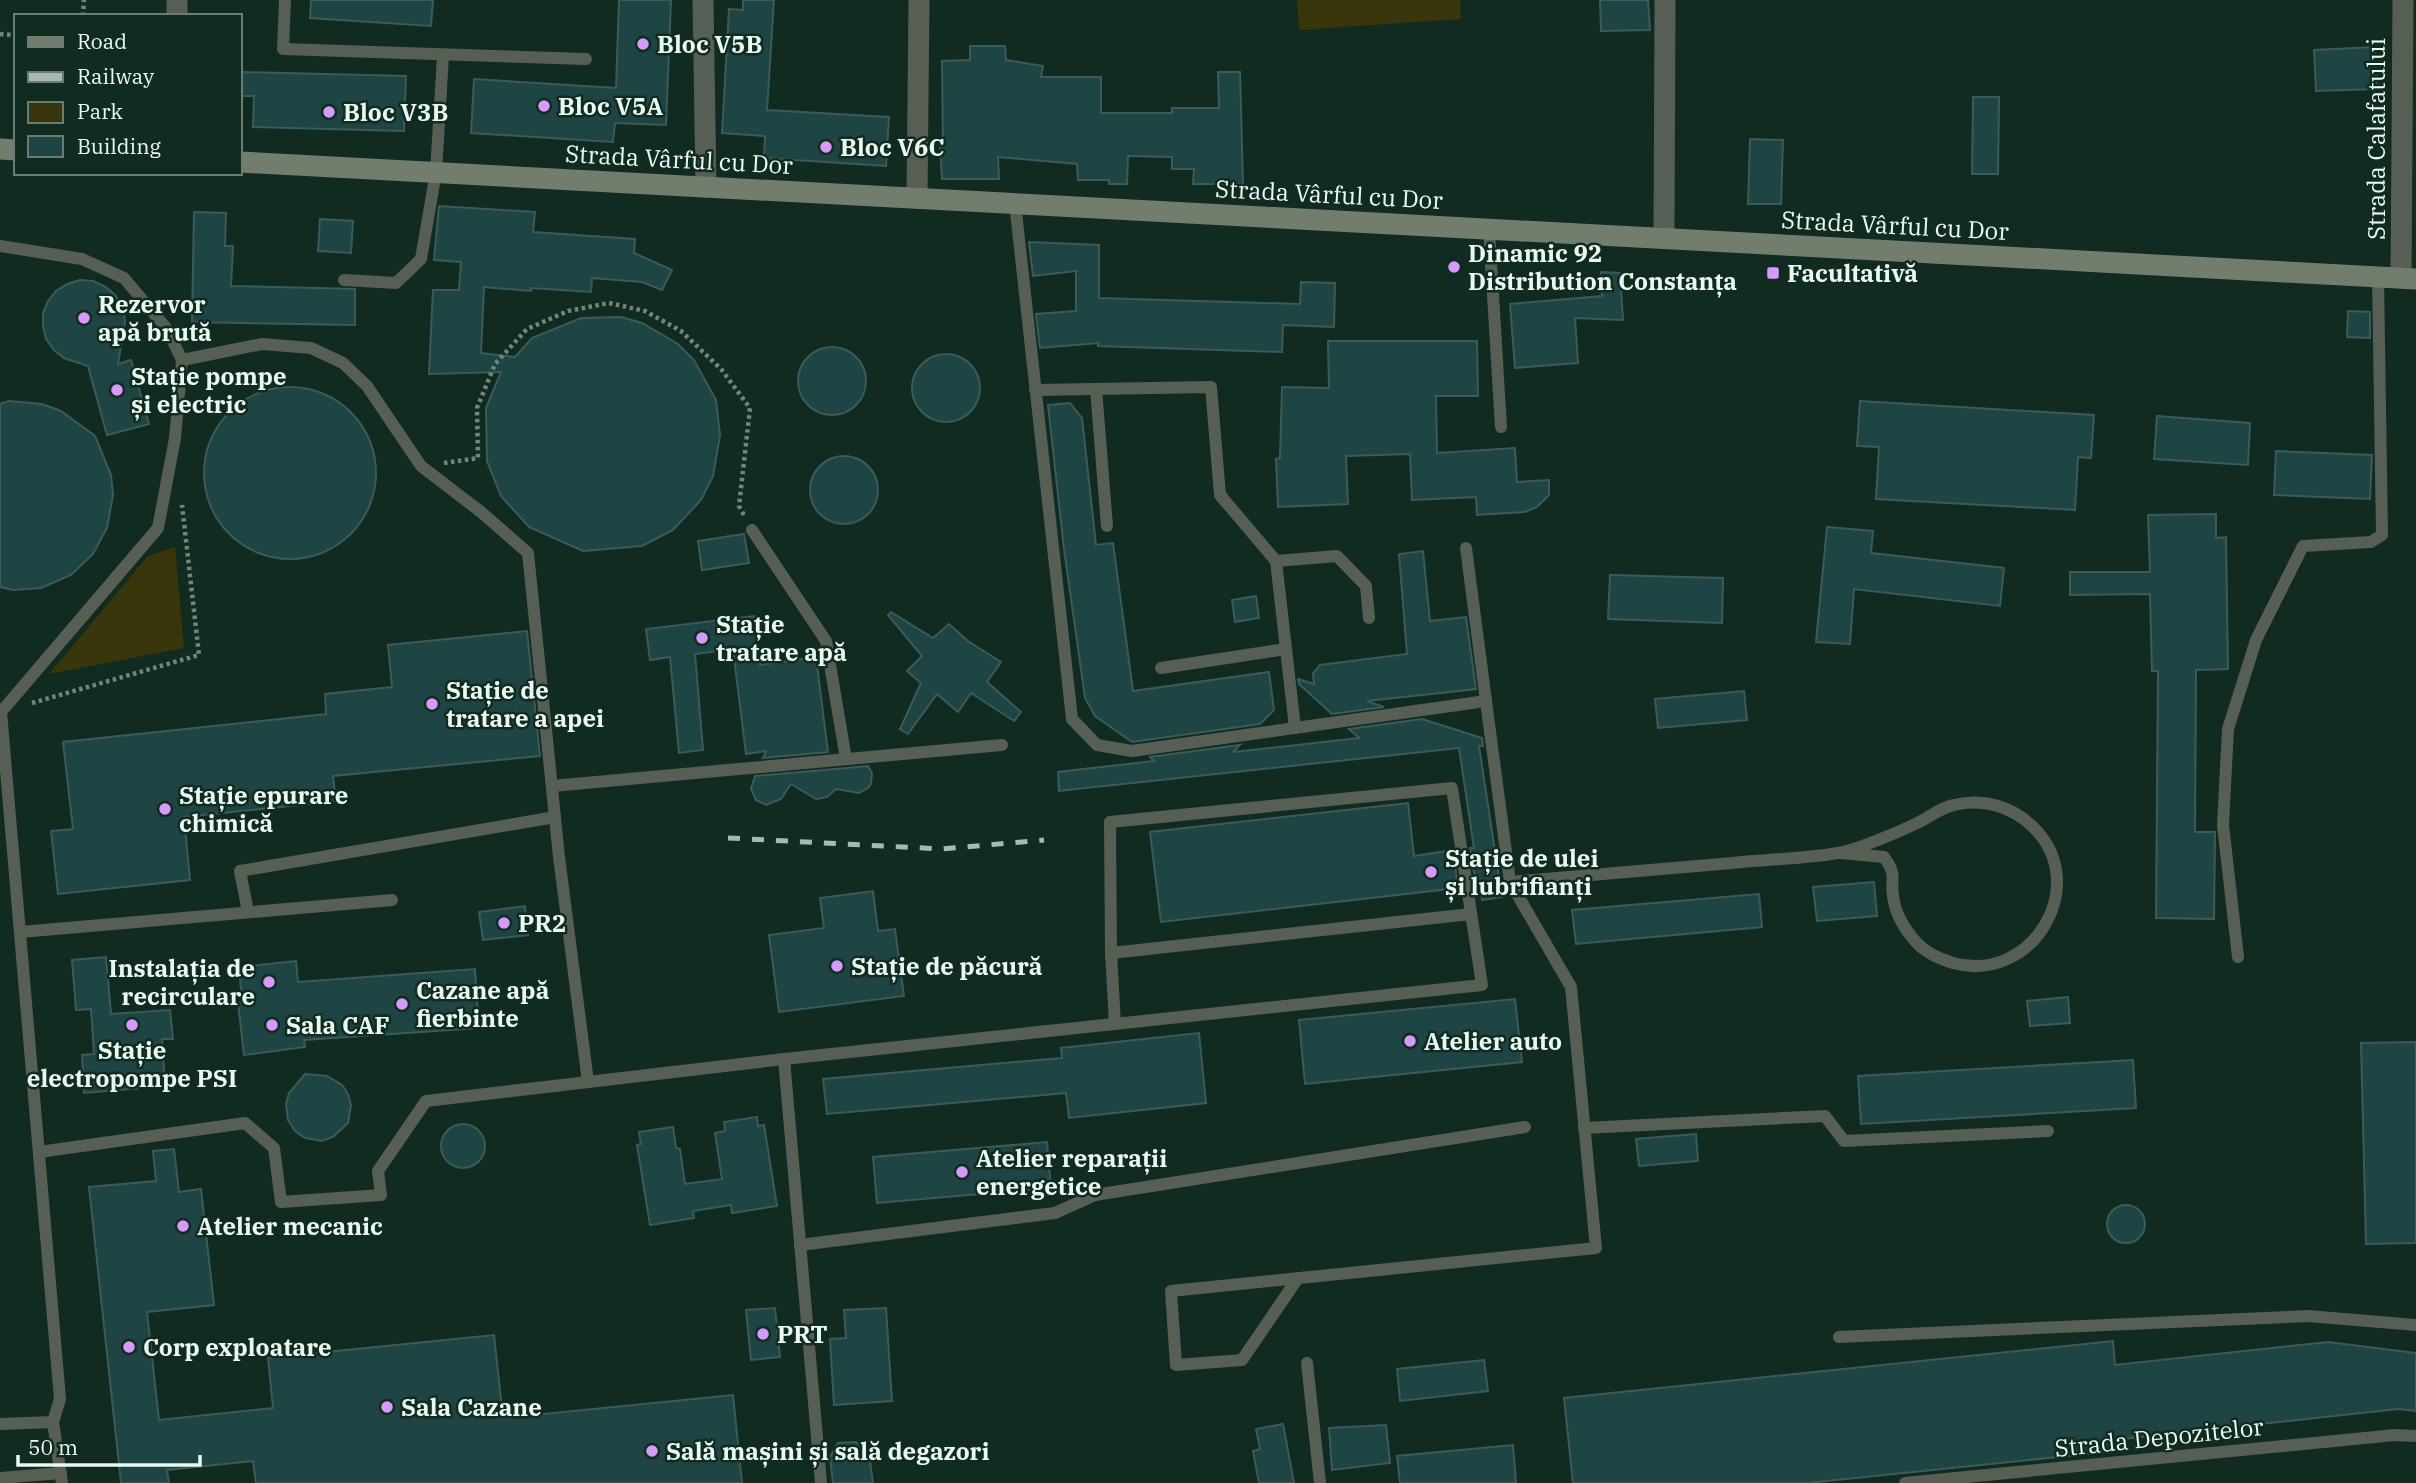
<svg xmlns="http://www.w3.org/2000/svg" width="2416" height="1483" font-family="'IBM Plex Serif',serif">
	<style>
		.green { fill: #39360c }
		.building { fill: #1e4443; stroke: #3b5b5b; stroke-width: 2 }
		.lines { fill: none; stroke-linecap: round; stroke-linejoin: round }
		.path { stroke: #71867d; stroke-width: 4.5; stroke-dasharray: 3.5 3.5; stroke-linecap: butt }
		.lane { stroke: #575e54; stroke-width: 12 }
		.street { stroke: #575e54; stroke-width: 21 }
		.secondary { stroke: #737d6e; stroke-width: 21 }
		.rail { stroke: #a7b9b1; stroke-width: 5; stroke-dasharray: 12 12; stroke-linecap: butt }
		.poi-dot { fill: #d69bfa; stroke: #122b21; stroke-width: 2.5 }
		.labels { text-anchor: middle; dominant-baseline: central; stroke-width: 5; stroke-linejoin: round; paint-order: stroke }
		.poi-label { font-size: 24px; font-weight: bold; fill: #e9f8f1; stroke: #122b21; text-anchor: start }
		.street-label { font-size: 24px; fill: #e9f8f1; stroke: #122b21 }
	</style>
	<rect width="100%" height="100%" fill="#122b21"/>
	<g class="green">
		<polygon points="1297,0 1460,0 1461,19 1299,30"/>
		<polygon points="175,547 184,648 49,674 148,556"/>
	</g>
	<g class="building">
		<polygon points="311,0 433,0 431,26 310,18"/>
		<polygon points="619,0 671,0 666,125 615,123 613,142 471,133 474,79 616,88"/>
		<polygon points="743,0 774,0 767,110 889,117 886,166 764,158 765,136 722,133 729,9 743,10"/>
		<polygon points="1600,0 1648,0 1650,30 1601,31"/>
		<polygon points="970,46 1005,46 1006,60 1043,66 1041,77 1101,77 1101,113 1172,113 1172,108 1219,108 1218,72 1240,72 1243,184 1193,184 1194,169 1172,169 1172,157 1128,156 1127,184 1109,184 1109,180 1078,180 1077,164 998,157 999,179 942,179 940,146 943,146 942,61 970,60"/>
		<polygon points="2375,47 2377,89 2316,91 2314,50"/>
		<polygon points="240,72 406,76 404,131 253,127 254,96 240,96"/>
		<polygon points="1973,97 1999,97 1998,174 1972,174"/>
		<polygon points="1750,139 1783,140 1781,204 1748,204"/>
		<polygon points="439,206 535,212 533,232 635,239 634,253 672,270 662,290 642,282 592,278 591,292 531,288 531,291 484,287 481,353 515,357 532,338 581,318 621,317 642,323 678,344 694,360 716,400 720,435 713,476 701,500 673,530 642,546 583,551 529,527 501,496 487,461 486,408 501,372 429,374 433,290 459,290 461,262 434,260"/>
		<polygon points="194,212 226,213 225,246 233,246 231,286 355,289 355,325 192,322"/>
		<polygon points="320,219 353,221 351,253 318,251"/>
		<polygon points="1029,242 1099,245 1099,298 1300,304 1301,282 1335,283 1334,327 1283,325 1282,352 1098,346 1098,343 1040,348 1036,314 1076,311 1076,271 1033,276"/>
		<polygon points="1601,272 1620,273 1623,320 1575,318 1578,363 1515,368 1510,304 1602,296"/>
		<polygon points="80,280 93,281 106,287 116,296 123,308 125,322 118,364 131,360 149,424 107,435 88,366 64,358 54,350 46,339 43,326 43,313 48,301 56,291 67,284"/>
		<polygon points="2348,311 2370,312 2370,338 2347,337"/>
		<polygon points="1328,341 1477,341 1478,396 1436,396 1437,453 1515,448 1517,482 1549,480 1549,495 1537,507 1525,512 1477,515 1476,497 1412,500 1410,454 1346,456 1348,504 1278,507 1276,459 1280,458 1282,387 1329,388"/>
		<circle cx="832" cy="381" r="34"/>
		<circle cx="946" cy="388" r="34"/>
		<circle cx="290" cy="473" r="86"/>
		<polygon points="9,401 42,404 61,411 95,436 111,475 113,495 107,528 93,554 71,575 41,588 13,590 0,587 0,404"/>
		<polygon points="1860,401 2094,415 2091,458 2078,457 2075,510 1876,499 1879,447 1857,446"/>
		<polygon points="1070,403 1082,418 1096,545 1113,543 1133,691 1269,672 1274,710 1260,724 1132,742 1095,716 1085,698 1064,549 1048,405"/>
		<polygon points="2157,416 2250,423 2248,465 2154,459"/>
		<polygon points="2276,451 2372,455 2370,499 2274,495"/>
		<circle cx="844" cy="490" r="34"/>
		<polygon points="2216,514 2216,538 2226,537 2228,669 2196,670 2195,832 2215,832 2214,919 2156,918 2158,671 2152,671 2150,594 2070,595 2070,572 2150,572 2148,515"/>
		<polygon points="1827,527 1873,531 1871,553 2004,568 2000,606 1854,589 1850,644 1816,642"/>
		<polygon points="744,534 749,563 702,570 698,541"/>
		<polygon points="1423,551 1430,621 1466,617 1476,689 1367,701 1384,707 1332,714 1299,684 1298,679 1314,684 1313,673 1320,665 1407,654 1399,554"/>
		<polygon points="1610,575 1723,578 1722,623 1608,619"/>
		<polygon points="1256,596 1259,618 1235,622 1232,600"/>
		<polygon points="891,612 933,638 949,624 968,641 1001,662 987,682 1021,712 1014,721 971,693 958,712 937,694 908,734 900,729 921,683 907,671 922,656 888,615"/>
		<polygon points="754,616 760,665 816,657 828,752 763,758 766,751 746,754 733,649 695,654 703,750 679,753 670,657 650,660 646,629"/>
		<polygon points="527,631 540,756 333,776 336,801 184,817 190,880 58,894 51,831 73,829 63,742 326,714 325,694 392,687 388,645"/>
		<polygon points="1744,691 1747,720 1658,728 1655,699"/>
		<polygon points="1422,719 1482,738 1483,746 1479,746 1502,897 1482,900 1480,885 1476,885 1470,848 1474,848 1459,748 1059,791 1058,772 1154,761 1150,757 1240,745 1233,752 1359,738 1349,729"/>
		<polygon points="868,766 872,773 871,784 868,788 859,793 836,789 827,797 816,799 791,784 781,799 766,805 756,800 751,789 755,776"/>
		<polygon points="1408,803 1414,856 1453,850 1458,888 1161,922 1150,832"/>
		<polygon points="1874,882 1877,916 1817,921 1813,887"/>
		<polygon points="873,891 878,931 895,929 904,996 779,1012 769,935 824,928 820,898"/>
		<polygon points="1759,894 1762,927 1576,944 1572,910"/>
		<polygon points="525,906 528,935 483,940 479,912"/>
		<polygon points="106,957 111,1014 170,1010 173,1039 162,1039 165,1086 84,1093 82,1055 94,1054 91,1009 76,1010 72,960"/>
		<polygon points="296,961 298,982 475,969 479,1028 304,1040 305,1047 244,1055 238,1003 242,1002 239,967"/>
		<polygon points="2068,997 2070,1023 2030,1026 2027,1001"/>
		<polygon points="1515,999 1522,1062 1305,1084 1299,1020"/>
		<polygon points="1199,1033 1206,1103 1069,1118 1066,1093 827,1114 823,1079 1062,1058 1061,1048"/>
		<polygon points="2416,1042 2416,1243 2366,1244 2361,1043"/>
		<polygon points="2133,1060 2136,1108 1861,1124 1858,1076"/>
		<polygon points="305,1074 327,1076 342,1085 348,1094 351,1105 348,1123 333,1137 322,1141 305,1138 295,1131 288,1120 286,1104 289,1093"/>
		<polygon points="757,1117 758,1126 764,1125 777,1206 732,1213 731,1205 693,1211 694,1218 650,1225 637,1145 641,1144 639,1132 673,1127 676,1148 680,1149 685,1184 722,1179 715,1133 725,1131 724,1122"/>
		<circle cx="463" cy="1146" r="22"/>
		<polygon points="1696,1134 1698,1161 1639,1166 1636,1139"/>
		<polygon points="1047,1142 1051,1188 877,1203 873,1157"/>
		<polygon points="174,1149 179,1192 201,1189 214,1305 147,1312 159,1420 273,1408 268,1358 494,1335 503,1418 733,1395 742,1483 256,1483 253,1461 167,1470 169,1483 121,1483 89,1187 156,1181 153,1151"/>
		<circle cx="2126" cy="1224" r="19"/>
		<polygon points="775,1308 780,1357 751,1360 746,1310"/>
		<polygon points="886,1308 892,1401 834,1405 830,1339 846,1338 844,1310"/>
		<polygon points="2113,1341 2115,1365 2328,1342 2416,1353 2416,1411 2398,1409 2123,1439 2125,1450 1807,1483 1573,1483 1564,1398"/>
		<polygon points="1484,1360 1488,1391 1400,1401 1397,1369"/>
		<polygon points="1283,1424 1294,1483 1259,1483 1253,1451 1260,1449 1256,1429"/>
		<polygon points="1386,1425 1390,1463 1332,1470 1329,1428"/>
		<polygon points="856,1442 869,1454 873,1483 833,1483 830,1457 838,1443"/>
		<polygon points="1513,1445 1516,1483 1400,1483 1397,1456"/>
	</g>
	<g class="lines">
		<g class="path">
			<polyline points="83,16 84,0"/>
			<polyline points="0,34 16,35"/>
			<polyline points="444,463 478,458 477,408 495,364 527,329 568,311 609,303 645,311 681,331 721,369 750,408 739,506 745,517"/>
			<polyline points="32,703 199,655 182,505"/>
		</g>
		<g class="lane">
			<polyline points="285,0 283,49 586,59"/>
			<polyline points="1015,203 1072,719 1097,745 1132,751 1486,701 1510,882 1571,987 1596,1248 1171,1291 1176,1365 1242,1360 1298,1278"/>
			<polyline points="1489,229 1501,427"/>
			<polyline points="0,246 82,259 124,278 167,329 182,360"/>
			<polyline points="344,280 396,283 421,259 436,172 443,56"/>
			<polyline points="1096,389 1107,526"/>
			<polyline points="1035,390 1211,387 1220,495 1276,561 1337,556 1366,586 1369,618"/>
			<polyline points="752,530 826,641 846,759"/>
			<polyline points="1466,548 1486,701"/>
			<polyline points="1276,561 1295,728"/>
			<polyline points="1161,668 1286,649"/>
			<polyline points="552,786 1002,745"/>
			<path d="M1510 882C1584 875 1658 869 1732 863 1767 859 1803 859 1838 853 1856 850 1899 832 1917 823 1930 817 1939 808 1954 805 1983 798 2011 806 2032 826 2093 883 2033 985 1953 963 1940 959 1926 953 1917 943 1905 930 1895 913 1893 896 1890 875 1898 877 1884 857L1840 853"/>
			<polyline points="248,912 240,871 555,817"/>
			<polyline points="20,932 392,900"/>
			<polyline points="1111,953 1115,1024"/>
			<polyline points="2238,957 2223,825 2228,729 2256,640 2303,546 2371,542 2382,535 2378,277"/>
			<polyline points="784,1059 1482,985 1452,788 1110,822 1111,953 1471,914"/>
			<polyline points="1584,1128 1825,1116 1844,1141 2048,1131"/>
			<polyline points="39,1152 245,1123 274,1148 281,1202 381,1195 378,1171 426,1101 784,1059 821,1483"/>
			<polyline points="800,1245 1055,1213 1095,1195 1525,1127"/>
			<polyline points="1839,1337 2308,1316 2416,1325"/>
			<polyline points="1307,1363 1320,1483"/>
			<polyline points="0,1424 53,1422"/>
			<polyline points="0,1478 61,1473"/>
			<polyline points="62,1483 53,1422 60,1399 1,712 158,528 175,438 182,360 262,344 311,348 343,363 367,386 421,466 481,512 528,553 559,857 588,1082"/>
			<polyline points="1905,1483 2395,1435 2416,1436"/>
		</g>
		<g class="street">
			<polyline points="703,0 706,187"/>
			<polyline points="177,16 177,0"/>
			<polyline points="917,198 919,0"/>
			<polyline points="1664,238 1665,0"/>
			<polyline points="2401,278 2403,0"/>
		</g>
		<g class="secondary">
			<polyline points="0,149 16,150"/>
			<polyline points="240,162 2416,279"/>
		</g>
		<polyline class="rail" points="728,838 942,849 1044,840"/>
	</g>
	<g class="poi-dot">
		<circle cx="643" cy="44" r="7"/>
		<circle cx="544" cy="106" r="7"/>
		<circle cx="329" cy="112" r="7"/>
		<circle cx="826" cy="147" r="7"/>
		<circle cx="1454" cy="267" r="7"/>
		<rect x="1766" y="266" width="14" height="14" rx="3.5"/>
		<circle cx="84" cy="318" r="7"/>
		<circle cx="117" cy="390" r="7"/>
		<circle cx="702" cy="638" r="7"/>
		<circle cx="432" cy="704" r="7"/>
		<circle cx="165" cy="809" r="7"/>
		<circle cx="1431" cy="872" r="7"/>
		<circle cx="504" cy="923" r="7"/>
		<circle cx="837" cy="966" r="7"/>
		<circle cx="269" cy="982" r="7"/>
		<circle cx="402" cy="1004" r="7"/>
		<circle cx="132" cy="1025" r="7"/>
		<circle cx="272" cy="1025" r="7"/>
		<circle cx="1410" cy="1041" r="7"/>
		<circle cx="962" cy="1172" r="7"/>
		<circle cx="183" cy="1226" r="7"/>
		<circle cx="763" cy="1334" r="7"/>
		<circle cx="129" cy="1347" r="7"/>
		<circle cx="387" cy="1407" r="7"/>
		<circle cx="652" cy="1451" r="7"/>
	</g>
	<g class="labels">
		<g class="poi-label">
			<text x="657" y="44">Bloc V5B</text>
			<text x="558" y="106">Bloc V5A</text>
			<text x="343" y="112">Bloc V3B</text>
			<text x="840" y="147">Bloc V6C</text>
			<text x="1468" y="253">Dinamic 92<tspan x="1468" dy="28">Distribution Constanța</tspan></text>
			<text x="1787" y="273">Facultativă</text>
			<text x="98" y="304">Rezervor<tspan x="98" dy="28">apă brută</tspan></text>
			<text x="131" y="376">Stație pompe<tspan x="131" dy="28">și electric</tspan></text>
			<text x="716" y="624">Stație<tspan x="716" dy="28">tratare apă</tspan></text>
			<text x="446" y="690">Stație de<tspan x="446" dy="28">tratare a apei</tspan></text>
			<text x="179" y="795">Stație epurare<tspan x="179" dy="28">chimică</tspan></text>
			<text x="1445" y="858">Stație de ulei<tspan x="1445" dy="28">și lubrifianți</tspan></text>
			<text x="518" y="923">PR2</text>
			<text x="851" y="966">Stație de păcură</text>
			<text x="255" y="968" text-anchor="end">Instalația de<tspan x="255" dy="28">recirculare</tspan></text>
			<text x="416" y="990">Cazane apă<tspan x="416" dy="28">fierbinte</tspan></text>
			<text x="286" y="1025">Sala CAF</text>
			<text x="1424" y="1041">Atelier auto</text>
			<text x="132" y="1050" text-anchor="middle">Stație<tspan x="132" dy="28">electropompe PSI</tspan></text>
			<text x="976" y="1158">Atelier reparații<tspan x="976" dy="28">energetice</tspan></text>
			<text x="197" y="1226">Atelier mecanic</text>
			<text x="777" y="1334">PRT</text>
			<text x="143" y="1347">Corp exploatare</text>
			<text x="401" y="1407">Sala Cazane</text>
			<text x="666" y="1451">Sală mașini și sală degazori</text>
		</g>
		<g class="street-label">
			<text transform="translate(2376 139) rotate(-90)">Strada Calafatului</text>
			<text transform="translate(679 159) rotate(3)">Strada Vârful cu Dor</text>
			<text transform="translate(1329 194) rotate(3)">Strada Vârful cu Dor</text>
			<text transform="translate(1895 225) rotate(3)">Strada Vârful cu Dor</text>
			<text transform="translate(2159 1437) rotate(-6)">Strada Depozitelor</text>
		</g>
	</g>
	<rect x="14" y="14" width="228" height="161" fill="#122b21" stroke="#687d74" stroke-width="2"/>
	<rect x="28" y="37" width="35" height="10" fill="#737d6e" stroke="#687d74" stroke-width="2"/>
	<text x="77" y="49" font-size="21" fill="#e9f8f1">Road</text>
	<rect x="28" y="72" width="35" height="10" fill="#a7b9b1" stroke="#687d74" stroke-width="2"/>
	<text x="77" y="84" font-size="21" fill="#e9f8f1">Railway</text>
	<rect x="28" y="102" width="35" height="21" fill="#39360c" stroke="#687d74" stroke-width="2"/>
	<text x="77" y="119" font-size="21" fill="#e9f8f1">Park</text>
	<rect x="28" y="136" width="35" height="21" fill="#1e4443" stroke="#687d74" stroke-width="2"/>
	<text x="77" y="154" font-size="21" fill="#e9f8f1">Building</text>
	<path d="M18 1455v10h182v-10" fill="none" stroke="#e9f8f1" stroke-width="3.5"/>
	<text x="28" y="1455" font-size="21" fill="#e9f8f1" stroke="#122b21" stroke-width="5" paint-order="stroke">50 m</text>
</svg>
